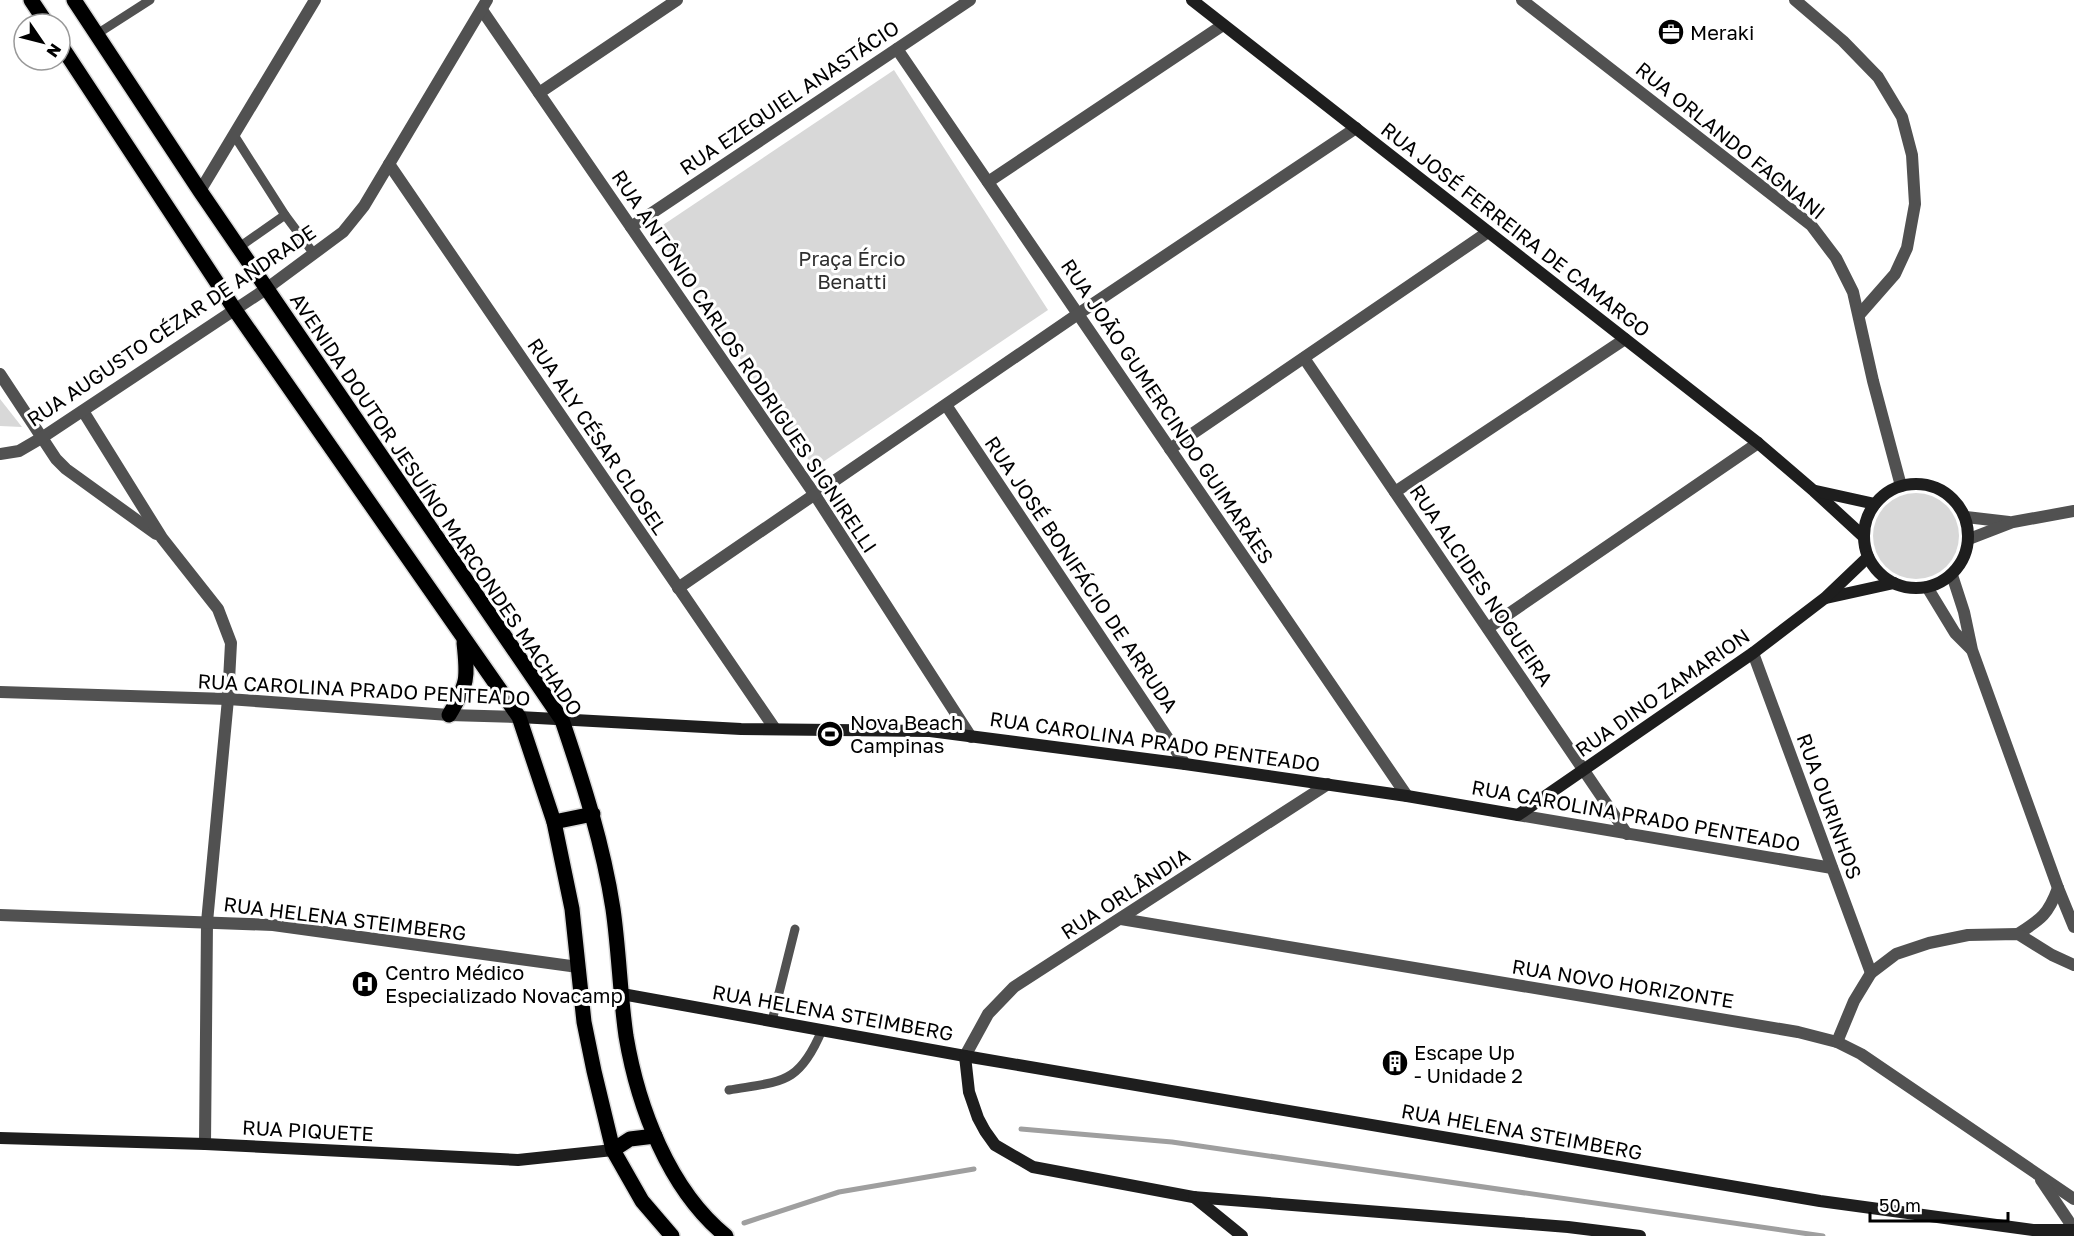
<svg xmlns="http://www.w3.org/2000/svg" width="2074" height="1236" font-family="'Golos Text',sans-serif">
	<style>
		.green { fill: #d8d8d8 }
		.lines { fill: none; stroke-linecap: round; stroke-linejoin: round }
		.stream { stroke: #9f9f9f; stroke-width: 5 }
		.primary-casing { stroke: #dbdbdb; stroke-width: 18 }
		.lane { stroke: #515151; stroke-width: 9 }
		.street { stroke: #515151; stroke-width: 12 }
		.secondary { stroke: #1e1e1e; stroke-width: 12 }
		.primary { stroke: #000; stroke-width: 15 }
		.labels { text-anchor: middle; dominant-baseline: central; stroke-width: 6; stroke-linejoin: round; paint-order: stroke }
		.poi-label { font-size: 20px; fill: #000; stroke: #fff; text-anchor: start }
		.street-label { font-size: 20px; fill: #000; stroke: #fff }
		.park-label { font-size: 20px; fill: #2f2f2f; stroke: #fff }
	</style>
	<rect width="100%" height="100%" fill="#fff"/>
	<g class="green">
		<polygon points="894,70 1048,310 814,468 654,231"/>
		<polygon points="0,399 22,427 0,426"/>
		<circle cx="1916" cy="536" r="43"/>
	</g>
	<g class="lines">
		<g class="stream">
			<polyline points="1021,1129 1172,1142 1823,1236"/>
			<polyline points="744,1223 839,1192 974,1169"/>
		</g>
		<defs>
			<g id="primary">
				<polyline points="31,0 47,24"/>
				<path d="M74 0 200 191 562 720C583 782 603 844 613 909 619 951 620 994 626 1036 638 1107 669 1190 726 1236"/>
				<polyline points="60,44 235,310 519,717 554,822 572,909 584,1022 594,1071 613,1150 642,1201 672,1236"/>
				<path d="M449 715C468 683 468 679 464 643"/>
				<polyline points="554,822 593,814"/>
				<polyline points="613,1150 630,1139 655,1136"/>
			</g>
		</defs>
		<use href="#primary" class="primary-casing"/>
		<g class="lane">
			<polyline points="97,34 150,0"/>
			<polyline points="234,135 285,215 314,254"/>
			<polyline points="238,248 285,215"/>
			<polyline points="772,1021 795,929"/>
			<path d="M729 1090C782 1081 799 1085 822 1030"/>
		</g>
		<g class="street">
			<polyline points="1522,0 1811,225 1836,258 1853,292 1873,381 1901,486"/>
			<polyline points="1795,0 1843,41 1878,77 1902,117 1912,155 1915,204 1907,248 1895,274 1859,315"/>
			<polyline points="482,10 815,495 971,737"/>
			<polyline points="897,49 1407,796"/>
			<polyline points="539,93 677,0"/>
			<polyline points="389,164 775,729"/>
			<polyline points="988,182 1223,25"/>
			<polyline points="200,191 315,0"/>
			<polyline points="631,227 970,0"/>
			<polyline points="1304,358 1627,834"/>
			<polyline points="0,374 56,459 66,469 156,534"/>
			<polyline points="946,405 1185,764"/>
			<polyline points="83,411 162,538 218,609 231,643 228,699 207,922 205,1144"/>
			<polyline points="1170,449 1488,232"/>
			<polyline points="0,454 19,451 43,437 266,289 343,232 364,206 487,0"/>
			<polyline points="1395,492 1625,339"/>
			<polyline points="1966,517 2009,522"/>
			<polyline points="1969,539 2013,522 2074,511"/>
			<polyline points="1952,575 1964,612 1972,650 2058,888 2074,927"/>
			<polyline points="1927,587 1955,633 1971,649"/>
			<polyline points="678,588 1078,314 1356,128"/>
			<polyline points="1488,628 1758,443"/>
			<polyline points="1753,653 1871,973"/>
			<polyline points="0,692 228,699 449,715 519,717"/>
			<polyline points="1518,815 1832,868"/>
			<polyline points="0,915 273,925 578,967"/>
			<polyline points="1121,919 1798,1032 1837,1042 1861,1054 2074,1199"/>
			<path d="M2018 934C2041 919 2048 915 2058 888"/>
			<polyline points="1837,1042 1854,1001 1871,973 1896,954 1929,943 1968,935 2018,934 2052,955 2074,965"/>
			<polyline points="965,1056 988,1014 1014,987 1328,784"/>
			<polyline points="2041,1180 2074,1229"/>
		</g>
		<g class="secondary">
			<polyline points="1192,0 1758,443 1814,491 1864,537"/>
			<circle cx="1916" cy="536" r="52"/>
			<polyline points="1816,491 1875,504"/>
			<polyline points="1826,598 1894,583"/>
			<polyline points="519,717 741,729 930,731 1185,764 1407,796 1518,815 1753,653 1825,598 1868,557"/>
			<polyline points="622,994 965,1056 1820,1201 2033,1230 2074,1230"/>
			<polyline points="965,1056 969,1092 978,1118 985,1131 995,1145 1033,1167 1193,1197 1568,1227 1640,1236"/>
			<polyline points="0,1138 205,1144 518,1160 613,1150"/>
			<polyline points="1194,1197 1242,1236"/>
		</g>
		<use href="#primary" class="primary"/>
	</g>
	<defs>
		<symbol id="office-disc" viewBox="-11 -11 22 22"><circle r="9.5" fill="#000" stroke="#fff"/><path d="M-6-3h4V-5.5h4V-3h4V5H-6ZM-1-4.5V-3h2v-1.5ZM-6 0V1H6V0Z" fill="#fff"/></symbol>
		<symbol id="stadium-disc" viewBox="-11 -11 22 22"><circle r="9.5" fill="#000" stroke="#fff"/><path d="M0-5a6.5 5 0 1 0 0 10a6.5 5 0 1 0 0-10ZM-3.5-1.8h7v3.6h-7Z" fill="#fff"/></symbol>
		<symbol id="hospital-disc" viewBox="-11 -11 22 22"><circle r="9.5" fill="#000" stroke="#fff"/><path d="M-5-5h3v3.5h4V-5h3V5h-3V1.5h-4V5h-3Z" fill="#fff"/></symbol>
		<symbol id="building-disc" viewBox="-11 -11 22 22"><circle r="9.5" fill="#000" stroke="#fff"/><path d="M-4-6H4V6H1V3H-1V6H-4ZM-2.5-4.3h1.7v1.8h-1.7ZM.8-4.3h1.7v1.8H.8ZM-2.5-1h1.7V.8h-1.7ZM.8-1h1.7V.8H.8Z" fill="#fff"/></symbol>
	</defs>
	<g fill-rule="evenodd">
		<use href="#office-disc" x="1656" y="17" width="30" height="30"/>
		<use href="#stadium-disc" x="815" y="719" width="30" height="30"/>
		<use href="#hospital-disc" x="350" y="969" width="30" height="30"/>
		<use href="#building-disc" x="1380" y="1048" width="30" height="30"/>
	</g>
	<g class="labels">
		<g class="poi-label">
			<text x="1690" y="32">Meraki</text>
			<text x="850" y="722">Nova Beach<tspan x="850" dy="23">Campinas</tspan></text>
			<text x="385" y="972">Centro Médico<tspan x="385" dy="23">Especializado Novacamp</tspan></text>
			<text x="1414" y="1052">Escape Up<tspan x="1414" dy="23">- Unidade 2</tspan></text>
		</g>
		<g class="street-label">
			<text transform="translate(789 97) rotate(-34)">RUA EZEQUIEL ANASTÁCIO</text>
			<text transform="translate(1731 140) rotate(39)">RUA ORLANDO FAGNANI</text>
			<text transform="translate(1516 229) rotate(38)">RUA JOSÉ FERREIRA DE CAMARGO</text>
			<text transform="translate(171 325) rotate(-34)">RUA AUGUSTO CÉZAR DE ANDRADE</text>
			<text transform="translate(745 361) rotate(56)">RUA ANTÔNIO CARLOS RODRIGUES SIGNIRELLI</text>
			<text transform="translate(1168 411) rotate(56)">RUA JOÃO GUMERCINDO GUIMARÃES</text>
			<text transform="translate(598 436) rotate(56)">RUA ALY CÉSAR CLOSEL</text>
			<text transform="translate(437 504) rotate(56)">AVENIDA DOUTOR JESUÍNO MARCONDES MACHADO</text>
			<text transform="translate(1082 574) rotate(56)">RUA JOSÉ BONIFÁCIO DE ARRUDA</text>
			<text transform="translate(1482 585) rotate(56)">RUA ALCIDES NOGUEIRA</text>
			<text transform="translate(364 689) rotate(3)">RUA CAROLINA PRADO PENTEADO</text>
			<text transform="translate(1662 692) rotate(-35)">RUA DINO ZAMARION</text>
			<text transform="translate(1155 741) rotate(8)">RUA CAROLINA PRADO PENTEADO</text>
			<text transform="translate(1830 806) rotate(70)">RUA OURINHOS</text>
			<text transform="translate(1636 815) rotate(10)">RUA CAROLINA PRADO PENTEADO</text>
			<text transform="translate(1125 893) rotate(-33)">RUA ORLÂNDIA</text>
			<text transform="translate(345 918) rotate(7)">RUA HELENA STEIMBERG</text>
			<text transform="translate(1623 983) rotate(9)">RUA NOVO HORIZONTE</text>
			<text transform="translate(833 1012) rotate(10)">RUA HELENA STEIMBERG</text>
			<text transform="translate(308 1130) rotate(3)">RUA PIQUETE</text>
			<text transform="translate(1522 1131) rotate(10)">RUA HELENA STEIMBERG</text>
		</g>
		<g class="park-label">
			<text x="852" y="258">Praça Ércio<tspan x="852" dy="23">Benatti</tspan></text>
		</g>
	</g>
	<g transform="translate(42 42) rotate(125)"><circle r="28" fill="#ffffff" stroke="#999999" stroke-width="1.5"/>
	<path d="M0-4.5L10 22L0 15L-10 22Z" fill="#000000"/>
	<text y="-9" font-size="16" font-weight="bold" text-anchor="middle" fill="#000000">N</text>
	</g>
	<path d="M1870 1212v9h138v-9" fill="none" stroke="#000000" stroke-width="3"/>
	<text x="1879" y="1212" font-size="18" fill="#000000" stroke="#ffffff" stroke-width="4.5" paint-order="stroke">50 m</text>
</svg>
